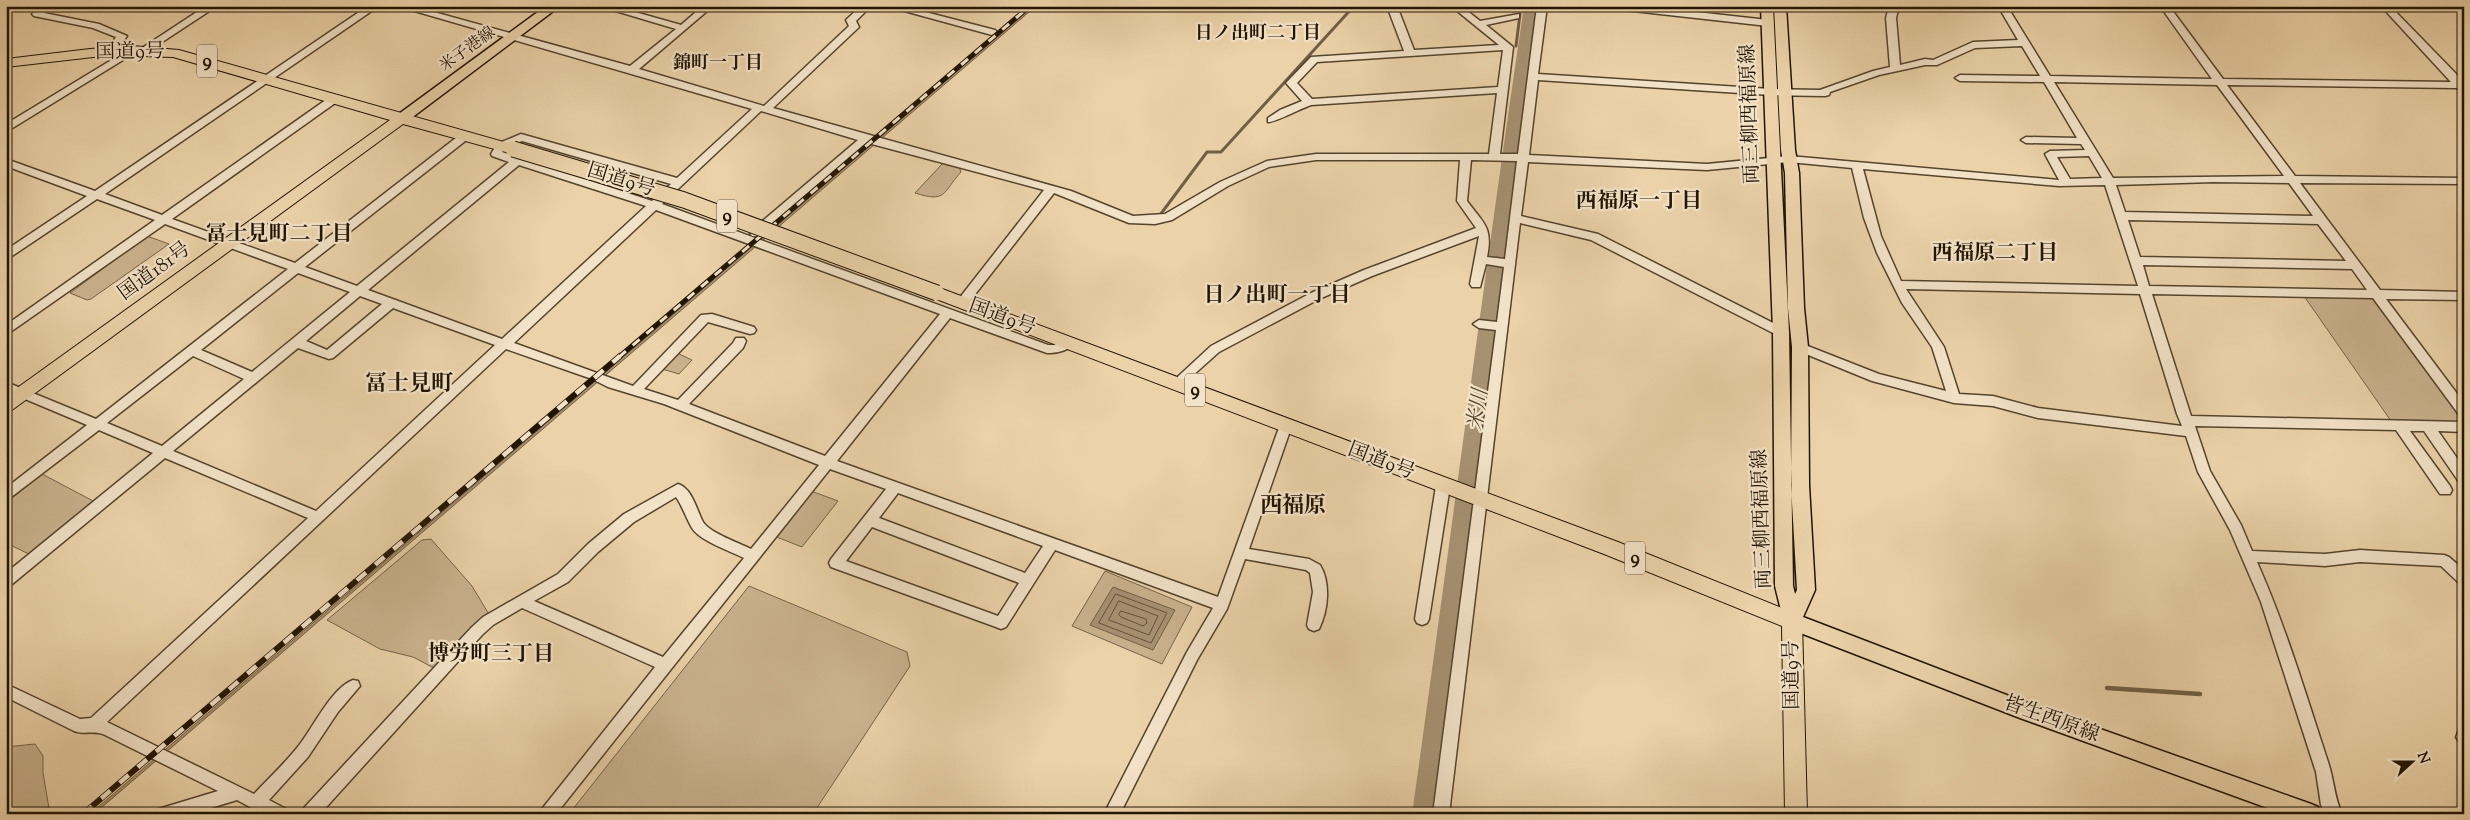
<svg xmlns="http://www.w3.org/2000/svg" width="2470" height="820" font-family="'Sorts Mill Goudy','Noto Serif JP',serif">
	<style>
		.green { fill: #c9b28d; stroke: #756348 }
		.water { fill: #a69171; stroke: #715f45 }
		.lines { fill: none; stroke-linecap: round; stroke-linejoin: round }
		.shore { stroke: #64523a; stroke-width: 1 }
		.stream-far1 { stroke: #715f45; stroke-width: 3 }
		.stream { stroke: #715f45; stroke-width: 4.5 }
		.river { fill: #a69171; fill-rule: evenodd }
		.minor-casing { stroke: #54442c; stroke-width: 3 }
		.major-casing { stroke: #211403; stroke-width: 3 }
		.highway-casing { stroke: #211403; stroke-width: 2 }
		.minor { fill: #f2e2c7; fill-rule: evenodd }
		.major { fill: #ebd2a9; fill-rule: evenodd }
		.highway { fill: #ebd2a9; fill-rule: evenodd }
		.rail-far1-casing { stroke: #211403; stroke-width: 5 }
		.rail-casing { stroke: #211403; stroke-width: 6 }
		.rail-far1 { stroke: #f2e2c7; stroke-width: 3; stroke-dasharray: 9; stroke-linecap: butt }
		.rail { stroke: #f2e2c7; stroke-width: 4.5; stroke-dasharray: 12; stroke-linecap: butt }
		.highway-bridge-casing { stroke: #211403; stroke-width: 17; stroke-linecap: butt }
		.highway-bridge { stroke: #ebd2a9; stroke-width: 15 }
		.labels { text-anchor: middle; dominant-baseline: central; stroke-width: 4.5; stroke-linejoin: round; paint-order: stroke }
		.far-street-label { font-size: 16px; fill: #211403; stroke: #f2e2c7 }
		.far-neighbourhood-label { font-size: 18px; font-weight: bold; fill: #211403; stroke: #f2e2c7 }
		.shield { fill: #f2e2c7; stroke: #60523e; stroke-width: 1 }
		.shield-label { font-size: 19px; font-weight: bold; fill: #211403 }
		.street-label { font-size: 20px; fill: #211403; stroke: #f2e2c7 }
		.neighbourhood-label { font-size: 21px; font-weight: bold; fill: #211403; stroke: #f2e2c7 }
		.water-label { font-size: 21px; font-style: italic; fill: #56462f; stroke: #f2e2c7 }
		.quarter-label { font-size: 22px; font-weight: bold; fill: #211403; stroke: #f2e2c7 }
	</style>
	<rect width="100%" height="100%" fill="#ebd2a9"/>
	<filter id="stains"><feTurbulence type="fractalNoise" baseFrequency=".004" numOctaves="4"/><feColorMatrix values="0 0 0 0 .2 0 0 0 0 .09 0 0 0 0 .02 0 0 0 .5 -.17"/></filter>
	<radialGradient id="worn" r=".72"><stop offset=".6" stop-color="#630" stop-opacity="0"/><stop offset="1" stop-color="#630" stop-opacity=".3"/></radialGradient>
	<g class="green">
		<path d="M943 163 959 167 961 172C942 193 947 203 915 193Z"/>
		<polygon points="147,236 169,244 91,299 87,300 70,293"/>
		<polygon points="2304,296 2372,296 2464,421 2462,423 2391,421"/>
		<polygon points="677,353 692,360 679,374 662,369"/>
		<polygon points="42,474 97,503 33,556 6,543 6,503"/>
		<polygon points="811,491 838,501 802,547 774,536"/>
		<polygon points="431,539 472,586 490,616 440,665 432,667 413,657 380,649 327,620 422,540"/>
		<polygon points="1105,571 1192,607 1162,664 1072,626"/>
		<polygon points="749,586 907,652 910,666 813,814 569,814"/>
		<polygon points="35,744 43,756 43,773 50,814 6,814 6,747"/>
	</g>
	<g class="water">
		<polygon points="1033,6 1036,6 94,814 90,814"/>
		<polygon points="1113,587 1175,610 1153,650 1090,625"/>
	</g>
	<g class="lines">
		<g class="shore">
			<polygon points="1116,594 1167,613 1151,643 1099,623"/>
			<polygon points="1119,601 1158,616 1149,635 1109,620"/>
			<polygon points="1121,611 1146,619 1147,623 1143,626 1121,617 1119,615"/>
		</g>
		<g class="stream-far1">
			<polyline points="2039,8 2067,6"/>
			<polyline points="1516,46 1521,6"/>
			<polyline points="1160,215 1207,152 1221,152 1354,6"/>
		</g>
		<polyline class="stream" points="2107,688 2200,694"/>
		<path class="river" d="M1524 6H1540C1504 275 1473 545 1438 814H1412C1450 545 1484 275 1524 6Z"/>
		<defs>
			<g id="minor">
				<polygon points="40,6 50,6 44,13 99,24 127,36 115,53 109,53 107,51 116,37 93,28 34,16 32,14"/>
				<polygon points="206,6 217,6 147,52 141,52 139,50"/>
				<path d="M368 6H379L105 194 162 215 330 97H338V101L172 219 295 263 461 134H469V138L305 267 357 286 509 162 492 156 491 154 497 144 521 134 677 178 752 109 397 6H412L630 66 676 29 599 6H614L681 25 703 6H713L639 69 764 106 849 26 846 20 848 18 861 6H871L856 21 859 27 857 29 773 108 1071 191 1133 216 1165 214 1220 182 1267 161 1316 154H1489L1497 93 1311 105C1302 108 1274 123 1268 122V118L1280 110 1302 101 1286 83 1311 57 1404 51 1387 6H1397L1414 50 1499 45 1451 6H1461L1480 21 1519 14V18L1486 25 1513 47 1500 154H1518L1537 6H1547L1538 74 1771 89 1820 90 1873 71 1890 67 1886 18 1889 6H1899L1896 18 1900 65 1925 59 1933 60 1973 42 2018 40 2001 11 1984 6H2046L2042 9 2010 11 2050 76 2212 79 2160 6H2169L2223 79 2451 82 2381 6H2390L2464 82V91L2456 88 2227 85 2295 176 2464 178V184L2300 183 2380 290 2464 292V300L2386 299 2464 403V418L2460 416 2373 298 2152 294 2191 416 2464 422V432L2438 431 2464 468V483L2459 482 2424 431H2410L2450 486 2452 490 2450 494H2440L2396 430 2195 426 2210 471 2241 525 2252 551 2325 554 2360 550 2444 555 2449 557 2464 570V585L2459 583 2441 566 2360 562 2325 566 2257 562C2286 627 2306 695 2328 762 2334 779 2334 797 2342 814H2325L2321 805 2316 772 2261 602 2230 530 2198 472 2186 436 2038 418 1993 406 1954 403 1872 381 1796 350 1794 347 1800 343 1879 374 1946 391 1932 347 1902 303 1877 253 1864 218 1852 168 1789 162 1707 170 1528 162 1521 216 1598 234 1785 329 1787 332 1785 335H1777L1591 240 1520 223 1449 814H1433L1496 330 1479 328 1473 324 1479 320 1497 322 1504 267 1486 264 1480 287H1472L1470 284 1479 236 1372 276 1319 299 1219 352 1181 386 1177 388 1171 383 1211 346 1311 293 1364 270 1476 228 1457 201 1460 160H1316L1269 167 1228 186 1172 220 1155 224 1129 223 1054 193 966 306 962 307 956 303 958 300 1044 190 868 143 760 236H752L750 233 752 230 858 140 761 111 662 204 1048 345H1054L1068 339 1074 343C1068 351 1057 353 1047 353L950 318 837 461 1218 597 1280 425 1282 422H1290L1292 425 1249 549 1309 559 1320 565C1331 583 1328 611 1319 629L1314 631 1309 629 1307 625 1313 592 1310 573 1306 570 1245 559 1227 609 1197 660 1120 814H1104L1187 652 1213 608 1055 550 1006 627 1001 629 996 627 831 567 829 563 831 559 886 489 830 469 556 814H538L655 667 522 608 493 625 482 635 320 814H301L303 809 472 627 483 617 558 574 588 544 624 514 678 484C692 488 697 511 703 522 710 533 739 543 751 549L819 465 664 404 608 387 592 379 506 349 107 722 254 794C269 778 284 764 297 748 312 730 331 688 353 680L358 681 360 686 338 712 308 757 269 800 286 809 288 814H263L237 800 191 814H157L159 809 165 807 218 791 105 735C94 730 84 735 74 731L6 697V684L80 719 91 718 308 518 165 458 11 585 6 587V573L153 453 99 430 6 501V488L87 425 6 391V382L96 419 288 269 165 224 6 335V325L155 220 97 199 6 260V250L87 196 6 166V159L95 191ZM2022 46 2040 76 1960 75 1955 78 1960 81 2044 82 2077 138 2026 137 2021 140 2026 143 2081 144 2085 150 2050 151 2045 154 2059 180 1789 156 1707 164 1529 155 1538 80 1771 95 1825 96 1829 95 1830 92 1879 75 1925 65H1937L1975 48ZM1503 50 1498 87 1312 99 1297 83 1317 62ZM2054 82 2217 85 2284 176 2113 178ZM522 141 671 184 652 201 502 152 505 148ZM2089 156 2102 178 2070 179 2057 157ZM1471 160 1517 161 1505 259 1487 257C1493 227 1484 224 1467 201ZM519 165 646 206 502 339 368 290ZM1863 169 2059 186 2105 185 2138 286 1901 281 1881 236ZM2214 182 2289 183 2313 216 2125 212 2116 185ZM656 210 940 314 825 456 689 404 743 348 746 341 744 338H736L733 343 678 400 644 389 708 322 750 334 754 333 756 330 754 327 712 314 701 315 633 386 514 343ZM2128 220 2318 224 2346 261 2140 257ZM2143 265 2352 269 2367 290 2149 286ZM298 273 350 292 252 372 201 350ZM1906 289 2140 294 2177 414 2182 426 2038 408 1993 396 1959 394 1944 347ZM360 296 382 304 327 350 306 341ZM393 308 495 345 316 511 173 451 298 348 329 359 333 358ZM193 356 244 379 162 446 107 423ZM898 493 1043 546 1025 573 879 518ZM676 497C683 507 686 518 692 528 700 541 730 551 744 558L663 657 534 601 568 582 598 552 634 522ZM872 527 1019 583 998 616 846 561Z"/>
				<polygon points="886,6 902,6 995,30 997,32 992,35"/>
				<polygon points="1611,6 1642,6 1768,20 1773,23 1768,26 1615,9"/>
				<polygon points="133,47 138,50 136,52 6,132 6,124"/>
				<polygon points="1443,481 1448,482 1450,486 1429,619 1427,623 1422,625 1417,623 1415,619 1436,486 1438,482"/>
				<polygon points="2464,728 2464,744 2459,742 2456,737 2459,730"/>
			</g>
			<g id="major">
				<polygon points="546,6 560,6 406,122 396,122 394,119 396,116"/>
				<polygon points="1761,6 1773,6 1789,332 1793,586 1795,594 1797,590 1791,485 1792,347 1788,308 1785,173 1781,150 1774,6 1786,6 1795,150 1799,173 1804,308 1808,347 1809,485 1815,590 1803,617 2030,704 2311,804 2318,807 2321,814 2284,814 2020,718 1785,627 1775,586 1773,332"/>
			</g>
			<g id="highway">
				<polygon points="132,46 179,50 518,146 520,149 513,154 403,124 12,410 6,411 6,396 390,120 173,57 111,55 6,67 6,59 90,49"/>
				<polygon points="937,287 1618,542 1799,615 1802,621 1807,814 1785,814 1782,626 1604,554 931,297 929,293 931,289"/>
			</g>
		</defs>
		<use href="#minor" class="minor-casing"/>
		<use href="#major" class="major-casing"/>
		<use href="#highway" class="highway-casing"/>
		<use href="#minor" class="minor"/>
		<use href="#major" class="major"/>
		<use href="#highway" class="highway"/>
		<defs>
			<polyline id="rail-far1" points="619,357 1030,6"/>
			<polyline id="rail" points="83,814 620,356"/>
		</defs>
		<use href="#rail-far1" class="rail-far1-casing"/>
		<use href="#rail" class="rail-casing"/>
		<use href="#rail-far1" class="rail-far1"/>
		<use href="#rail" class="rail"/>
		<defs>
			<polyline id="highway-bridge" points="513,149 684,200 937,293"/>
		</defs>
		<use href="#highway-bridge" class="highway-bridge-casing"/>
		<use href="#highway-bridge" class="highway-bridge"/>
	</g>
	<g class="labels">
		<g class="far-street-label">
			<text transform="translate(468 50) rotate(-36)">米子港線</text>
		</g>
		<g class="far-neighbourhood-label">
			<text x="1258" y="34">日ノ出町二丁目</text>
			<text x="718" y="64">錦町一丁目</text>
		</g>
		<g class="shield">
			<rect x="197" y="44.5" width="20" height="33" rx="4"/>
			<rect x="717" y="199.5" width="20" height="33" rx="4"/>
			<rect x="1185" y="373.5" width="20" height="33" rx="4"/>
			<rect x="1625" y="541.5" width="20" height="33" rx="4"/>
		</g>
		<g class="shield-label">
			<text x="207" y="61">9</text>
			<text x="727" y="216">9</text>
			<text x="1195" y="390">9</text>
			<text x="1635" y="558">9</text>
		</g>
		<g class="street-label">
			<text transform="translate(130 53) rotate(-1)">国道9号</text>
			<text transform="translate(1751 114) rotate(-92)">両三柳西福原線</text>
			<text transform="translate(621 181) rotate(17)">国道9号</text>
			<text transform="translate(155 272) rotate(-36)">国道181号</text>
			<text transform="translate(1002 318) rotate(20)">国道9号</text>
			<text transform="translate(1381 462) rotate(21)">国道9号</text>
			<text transform="translate(1763 519) rotate(-92)">両三柳西福原線</text>
			<text transform="translate(1793 675) rotate(-91)">国道9号</text>
			<text transform="translate(2051 720) rotate(20)">皆生西原線</text>
		</g>
		<g class="neighbourhood-label">
			<text x="1639" y="202">西福原一丁目</text>
			<text x="279" y="235">冨士見町二丁目</text>
			<text x="1995" y="254">西福原二丁目</text>
			<text x="1277" y="296">日ノ出町一丁目</text>
			<text x="491" y="655">博労町三丁目</text>
		</g>
		<g class="water-label">
			<text transform="translate(1479 410) rotate(-82)">米川</text>
		</g>
		<g class="quarter-label">
			<text x="409" y="385">冨士見町</text>
			<text x="1293" y="507">西福原</text>
		</g>
	</g>
	<rect width="2470" height="820" fill="none" stroke="#ebd2a9" stroke-width="25"/>
	<rect x="8" y="8" width="2455" height="805" fill="none" stroke="#211403" stroke-width="2.5"/>
	<rect x="12" y="12" width="2445" height="795" fill="none" stroke="#211403"/>
	<g transform="translate(2412 762) rotate(69)" stroke="#f2e2c7" stroke-width="4" paint-order="stroke">
	<path d="M0-4L9 19L0 12L-9 19Z" fill="#211403"/>
	<text y="-8" font-size="14" font-weight="bold" text-anchor="middle" fill="#211403">N</text>
	</g>
	<rect width="100%" height="100%" filter="url(#stains)"/>
	<rect width="100%" height="100%" fill="url(#worn)"/>
</svg>
